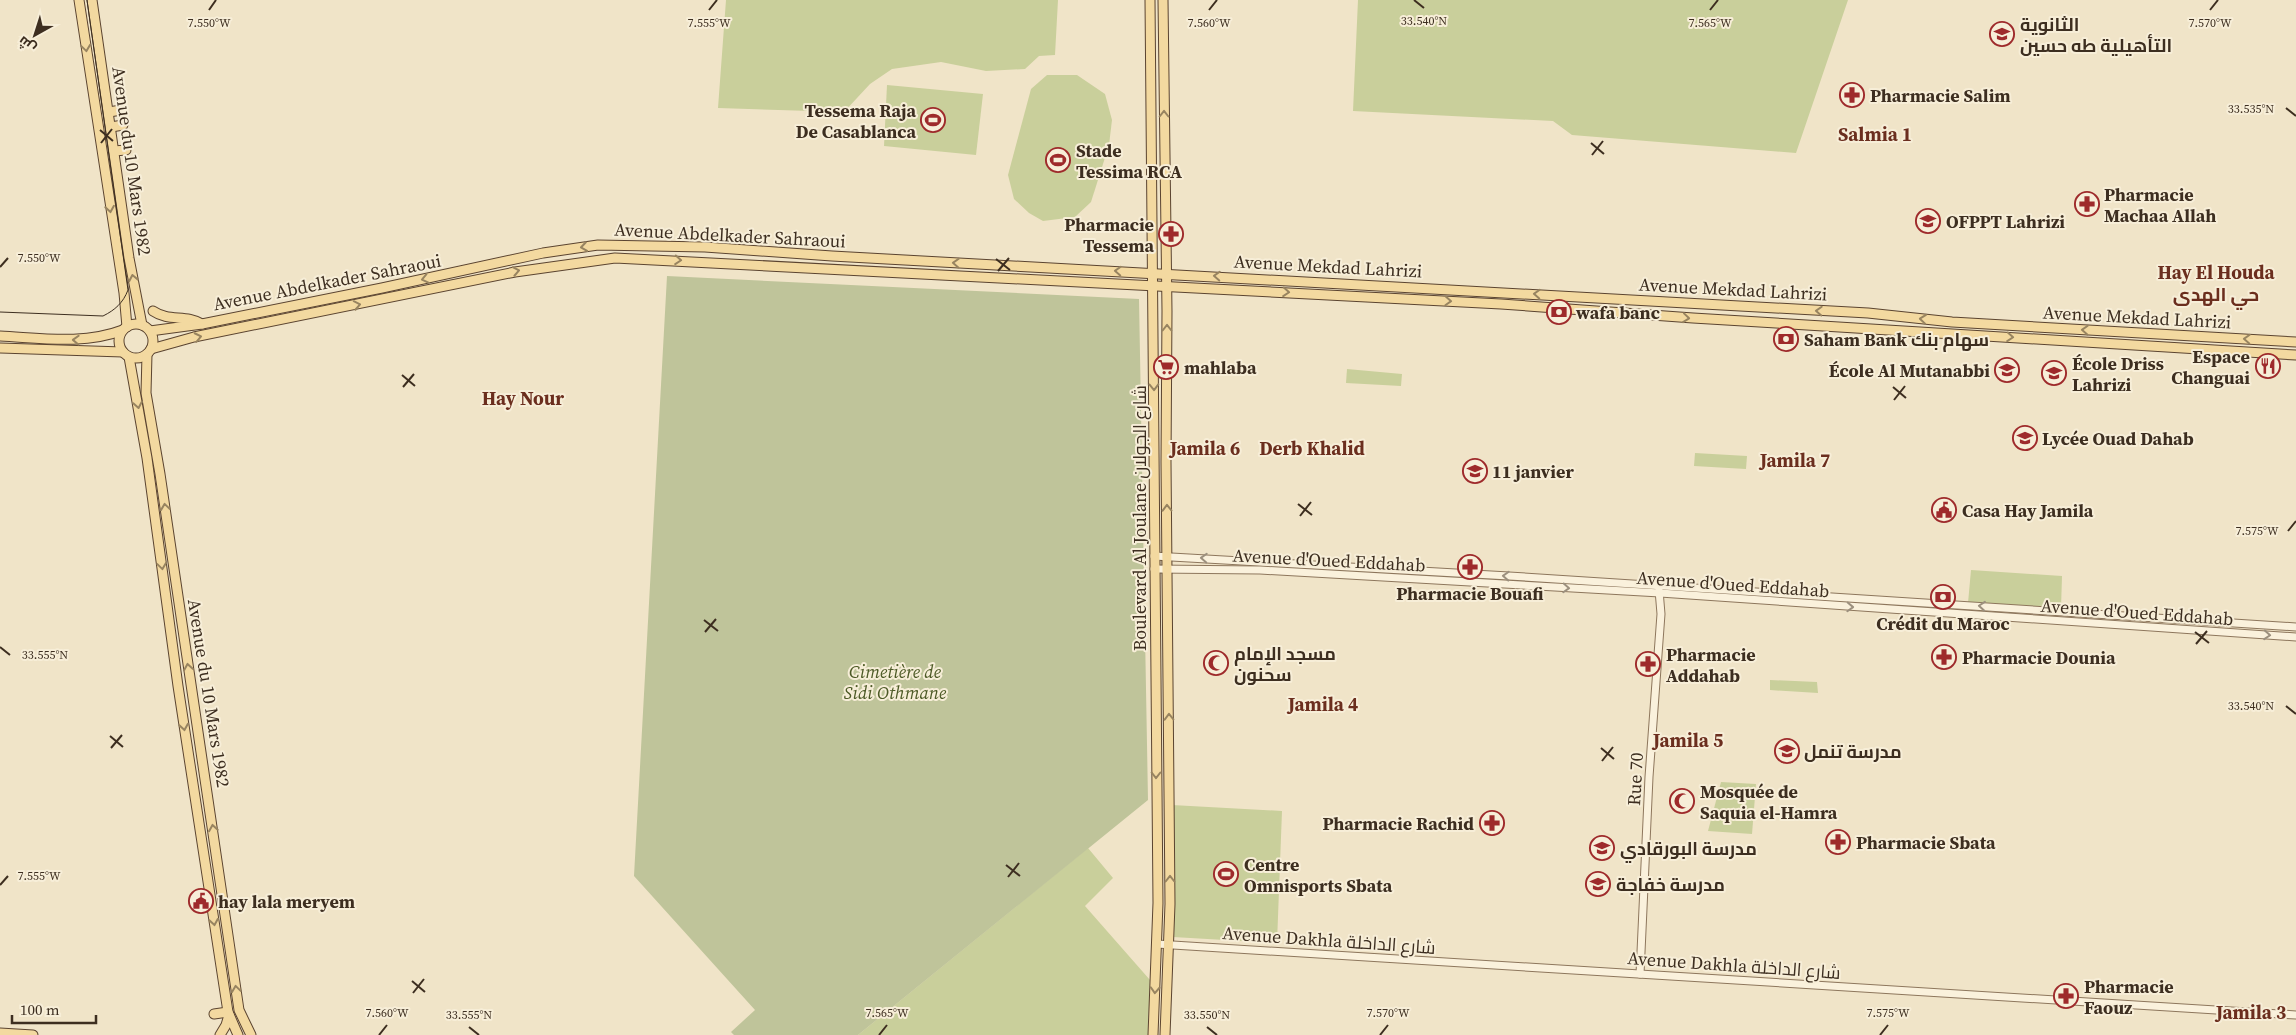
<svg xmlns="http://www.w3.org/2000/svg" width="2296" height="1035" font-family="'Source Serif 4',Cairo,serif">
	<style>
		.green { fill: #c9cf9b }
		.cemetery { fill: #bfc49a }
		.lines { fill: none; stroke-linecap: round; stroke-linejoin: round }
		.minor-casing { stroke: #8d765c; stroke-width: 9 }
		.major-casing { stroke: #5b4430; stroke-width: 11 }
		.minor { stroke: #faf1dc; stroke-width: 7 }
		.major { stroke: #f3d9a0; stroke-width: 9 }
		.tram { stroke: #3d2e20; stroke-width: 1 }
		.oneway { stroke: #988460 }
		.oneway2 { stroke: #9c907e }
		.ticks { fill: none; stroke: #3d2e20; stroke-width: 2 }
		.labels { text-anchor: middle; dominant-baseline: central; stroke-width: 4; stroke-linejoin: round; paint-order: stroke }
		.poi-label { font-size: 18px; font-weight: bold; fill: #3d2e20; stroke: #f7eed8; text-anchor: start }
		.street-label { font-size: 18px; fill: #3d2e20; stroke: #f7eed8 }
		.park-label { font-size: 18px; font-style: italic; fill: #4d5a26; stroke: #f7eed8 }
		.neighbourhood-label { font-size: 19px; font-weight: bold; fill: #6b2e1e; stroke: #f7eed8 }
		.ticks-label { font-size: 12px; text-anchor: middle; fill: #3d2e20; stroke: #f7eed8; stroke-width: 4; stroke-linejoin: round; paint-order: stroke }
	</style>
	<rect width="100%" height="100%" fill="#f0e4c8"/>
	<g class="green">
		<polygon points="726,0 1058,0 1055,55 1039,56 1025,69 986,71 941,62 892,69 870,84 844,112 718,108"/>
		<polygon points="1358,0 1848,0 1796,153 1572,135 1553,121 1353,111"/>
		<polygon points="1047,75 1077,75 1105,94 1112,120 1109,145 1091,202 1075,217 1043,221 1029,213 1014,199 1008,175 1031,89"/>
		<polygon points="887,85 983,94 976,155 884,146"/>
		<polygon points="1347,369 1402,374 1401,386 1346,383"/>
		<polygon points="1695,453 1747,456 1746,469 1694,466"/>
		<polygon points="1971,570 2062,576 2061,609 1968,603"/>
		<polygon points="1770,680 1817,682 1818,693 1770,690"/>
		<polygon points="1721,782 1756,784 1752,834 1708,831"/>
		<polygon points="1172,805 1282,811 1277,943 1173,937"/>
		<polygon points="1088,848 1113,878 1085,906 1150,980 1148,1035 858,1035"/>
	</g>
	<polygon class="cemetery" points="667,276 1139,299 1148,800 858,1035 734,1035 731,1032 755,1010 634,876"/>
	<g class="lines">
		<defs>
			<g id="minor">
				<polyline points="1154,556 1509,576 2296,627"/>
				<polyline points="1154,569 1260,570 1660,593 2296,637"/>
				<polyline points="1157,944 2296,1015"/>
				<polyline points="1640,974 1649,777 1661,614 1659,590"/>
			</g>
			<g id="major">
				<polyline points="79,0 124,293 127,327"/>
				<polyline points="92,0 129,258 142,325"/>
				<polyline points="1150,0 1158,903 1153,1035"/>
				<polyline points="1163,0 1167,311 1166,462 1170,904 1165,1035"/>
				<polyline points="109,112 121,110"/>
				<polyline points="111,127 123,125"/>
				<polyline points="114,151 126,150"/>
				<path d="M153 311C169 322 186 314 202 324"/>
				<circle cx="136" cy="341" r="17"/>
				<polyline points="150,331 202,324 382,288 543,253 598,245 705,247 832,256 1868,313 1952,322 2296,342"/>
				<path d="M0 336C41 338 84 345 123 330"/>
				<polyline points="0,348 123,352"/>
				<polyline points="151,349 194,337 515,272 615,258 1501,304 1693,318 2296,355"/>
				<polyline points="147,354 146,393 160,474 239,1010 251,1035"/>
				<polyline points="129,357 147,458 178,686 228,1012 238,1035"/>
				<polyline points="214,1014 228,1012"/>
				<polyline points="0,1033 33,1035"/>
				<polyline points="220,1035 226,1025 229,1015"/>
			</g>
		</defs>
		<use href="#minor" class="minor-casing"/>
		<use href="#major" class="major-casing"/>
		<use href="#minor" class="minor"/>
		<use href="#major" class="major"/>
		<path class="tram" d="M0 312 103 316C115 310 123 303 128 290L87 0"/>
	</g>
	<defs><path id="oneway-chevron" d="M-2-3.5L2.5 0L-2 3.5" fill="none" stroke-width="1.6" stroke-linecap="round" stroke-linejoin="round" transform="scale(1.25)"/></defs>
	<g class="oneway">
		<use href="#oneway-chevron" transform="translate(86 48) rotate(82)"/>
		<use href="#oneway-chevron" transform="translate(1164 114) rotate(-90)"/>
		<use href="#oneway-chevron" transform="translate(110 209) rotate(81)"/>
		<use href="#oneway-chevron" transform="translate(584 247) rotate(172)"/>
		<use href="#oneway-chevron" transform="translate(678 260) rotate(4)"/>
		<use href="#oneway-chevron" transform="translate(956 263) rotate(-177)"/>
		<use href="#oneway-chevron" transform="translate(516 271) rotate(-11)"/>
		<use href="#oneway-chevron" transform="translate(1118 271) rotate(-177)"/>
		<use href="#oneway-chevron" transform="translate(1217 276) rotate(-177)"/>
		<use href="#oneway-chevron" transform="translate(133 278) rotate(-101)"/>
		<use href="#oneway-chevron" transform="translate(425 279) rotate(167)"/>
		<use href="#oneway-chevron" transform="translate(1286 292) rotate(4)"/>
		<use href="#oneway-chevron" transform="translate(1537 294) rotate(-177)"/>
		<use href="#oneway-chevron" transform="translate(1448 301) rotate(3)"/>
		<use href="#oneway-chevron" transform="translate(357 305) rotate(-11)"/>
		<use href="#oneway-chevron" transform="translate(1819 311) rotate(-177)"/>
		<use href="#oneway-chevron" transform="translate(1686 318) rotate(6)"/>
		<use href="#oneway-chevron" transform="translate(1923 319) rotate(-174)"/>
		<use href="#oneway-chevron" transform="translate(1167 328) rotate(-90)"/>
		<use href="#oneway-chevron" transform="translate(2085 330) rotate(-177)"/>
		<use href="#oneway-chevron" transform="translate(198 337) rotate(-12)"/>
		<use href="#oneway-chevron" transform="translate(2010 337) rotate(4)"/>
		<use href="#oneway-chevron" transform="translate(2247 339) rotate(-177)"/>
		<use href="#oneway-chevron" transform="translate(76 340) rotate(-178)"/>
		<use href="#oneway-chevron" transform="translate(1154 387) rotate(89)"/>
		<use href="#oneway-chevron" transform="translate(138 405) rotate(80)"/>
		<use href="#oneway-chevron" transform="translate(165 507) rotate(-98)"/>
		<use href="#oneway-chevron" transform="translate(1167 508) rotate(-91)"/>
		<use href="#oneway-chevron" transform="translate(162 566) rotate(82)"/>
		<use href="#oneway-chevron" transform="translate(188 667) rotate(-99)"/>
		<use href="#oneway-chevron" transform="translate(1169 717) rotate(-91)"/>
		<use href="#oneway-chevron" transform="translate(184 727) rotate(81)"/>
		<use href="#oneway-chevron" transform="translate(1156 775) rotate(90)"/>
		<use href="#oneway-chevron" transform="translate(213 828) rotate(-99)"/>
		<use href="#oneway-chevron" transform="translate(1170 879) rotate(-90)"/>
		<use href="#oneway-chevron" transform="translate(214 922) rotate(81)"/>
		<use href="#oneway-chevron" transform="translate(236 989) rotate(-98)"/>
		<use href="#oneway-chevron" transform="translate(1155 990) rotate(93)"/>
	</g>
	<g class="oneway2">
		<use href="#oneway-chevron" transform="translate(1204 558) rotate(-177)"/>
		<use href="#oneway-chevron" transform="translate(1506 576) rotate(-177)"/>
		<use href="#oneway-chevron" transform="translate(1566 588) rotate(3)"/>
		<use href="#oneway-chevron" transform="translate(1982 606) rotate(-175)"/>
		<use href="#oneway-chevron" transform="translate(1850 607) rotate(2)"/>
		<use href="#oneway-chevron" transform="translate(2267 635) rotate(4)"/>
	</g>
	<path class="ticks" d="M1414 0 1424 8M209 10 216 0M709 10 717 0M1209 10 1217 0M1710 10 1718 0M2210 10 2218 0M2286 108 2296 116M100 130 113 141M101 143 112 129M1591 143 1604 154M1592 155 1603 141M996 259 1010 270M0 267 8 258M998 271 1009 258M402 375 415 386M403 387 414 374M1893 387 1906 398M1894 400 1905 386M1298 504 1312 515M1300 516 1311 502M2288 531 2296 521M704 620 718 631M705 632 716 619M2195 632 2209 643M2196 644 2207 631M0 647 10 655M2286 706 2296 714M110 736 123 747M111 748 122 735M1601 748 1614 759M1602 761 1613 747M1006 865 1020 876M1008 877 1019 863M0 885 8 876M412 981 425 992M413 993 424 979M469 1027 479 1035M1207 1027 1217 1035M379 1035 387 1025M879 1035 887 1025M1380 1035 1388 1025M1880 1035 1888 1025"/>
	<defs>
		<symbol id="school-ring" viewBox="-11 -11 22 22"><circle r="9.5" fill="#f7eed8" stroke="#9e2a2b" stroke-width="1.5"/><path d="M0-5L7-2L0 1L-7-2ZM-4 1L0 2.5L4 1V4Q0 6-4 4Z" fill="#9e2a2b"/></symbol>
		<symbol id="pharmacy-ring" viewBox="-11 -11 22 22"><circle r="9.5" fill="#f7eed8" stroke="#9e2a2b" stroke-width="1.5"/><path d="M-2-6h4v4h4v4h-4v4h-4v-4h-4v-4h4Z" fill="#9e2a2b"/></symbol>
		<symbol id="stadium-ring" viewBox="-11 -11 22 22"><circle r="9.5" fill="#f7eed8" stroke="#9e2a2b" stroke-width="1.5"/><path d="M0-5a6.5 5 0 1 0 0 10a6.5 5 0 1 0 0-10ZM-3.5-1.8h7v3.6h-7Z" fill="#9e2a2b"/></symbol>
		<symbol id="university-ring" viewBox="-11 -11 22 22"><circle r="9.5" fill="#f7eed8" stroke="#9e2a2b" stroke-width="1.5"/><path d="M0-5L7-2L0 1L-7-2ZM-4 1L0 2.5L4 1V4Q0 6-4 4Z" fill="#9e2a2b"/></symbol>
		<symbol id="bank-ring" viewBox="-11 -11 22 22"><circle r="9.5" fill="#f7eed8" stroke="#9e2a2b" stroke-width="1.5"/><path d="M-6-4H6V4H-6ZM0-2.3a2.3 2.3 0 1 0 0 4.6a2.3 2.3 0 1 0 0-4.6Z" fill="#9e2a2b"/></symbol>
		<symbol id="restaurant-ring" viewBox="-11 -11 22 22"><circle r="9.5" fill="#f7eed8" stroke="#9e2a2b" stroke-width="1.5"/><path d="M-5-6h1v4h1v-4h1v4h1v-4h1v5L-1.5 .5V6h-2V.5L-5-1ZM5-6V6H3V1.5H1.5Q1.5-4 5-6Z" fill="#9e2a2b"/></symbol>
		<symbol id="supermarket-ring" viewBox="-11 -11 22 22"><circle r="9.5" fill="#f7eed8" stroke="#9e2a2b" stroke-width="1.5"/><path d="M-6-5.5h2.5l.6 2H6L4.5 2H-2.5L-4.4-4H-6ZM-1.5 3.2a1.3 1.3 0 1 0 .1 0ZM3 3.2a1.3 1.3 0 1 0 .1 0Z" fill="#9e2a2b"/></symbol>
		<symbol id="civic-ring" viewBox="-11 -11 22 22"><circle r="9.5" fill="#f7eed8" stroke="#9e2a2b" stroke-width="1.5"/><path d="M-.6-6.5H3V-4.5H.6V-3L4-1V1h2V6H-6V1h2V-1L-.6-3ZM-1.2 2.5V6h2.4V2.5Z" fill="#9e2a2b"/></symbol>
		<symbol id="mosque-ring" viewBox="-11 -11 22 22"><circle r="9.5" fill="#f7eed8" stroke="#9e2a2b" stroke-width="1.5"/><path d="M3.5-4.9A6 6 0 1 0 3.5 4.9A5 5 0 1 1 3.5-4.9Z" fill="#9e2a2b"/></symbol>
	</defs>
	<g fill-rule="evenodd">
		<use href="#school-ring" x="1988" y="20" width="28" height="28"/>
		<use href="#pharmacy-ring" x="1838" y="81" width="28" height="28"/>
		<use href="#stadium-ring" x="919" y="106" width="28" height="28"/>
		<use href="#stadium-ring" x="1044" y="146" width="28" height="28"/>
		<use href="#pharmacy-ring" x="2073" y="190" width="28" height="28"/>
		<use href="#university-ring" x="1914" y="207" width="28" height="28"/>
		<use href="#pharmacy-ring" x="1157" y="220" width="28" height="28"/>
		<use href="#bank-ring" x="1545" y="298" width="28" height="28"/>
		<use href="#bank-ring" x="1772" y="325" width="28" height="28"/>
		<use href="#restaurant-ring" x="2254" y="352" width="28" height="28"/>
		<use href="#supermarket-ring" x="1152" y="353" width="28" height="28"/>
		<use href="#school-ring" x="1993" y="356" width="28" height="28"/>
		<use href="#school-ring" x="2040" y="359" width="28" height="28"/>
		<use href="#school-ring" x="2011" y="424" width="28" height="28"/>
		<use href="#school-ring" x="1461" y="457" width="28" height="28"/>
		<use href="#civic-ring" x="1930" y="496" width="28" height="28"/>
		<use href="#pharmacy-ring" x="1456" y="553" width="28" height="28"/>
		<use href="#bank-ring" x="1929" y="583" width="28" height="28"/>
		<use href="#pharmacy-ring" x="1930" y="643" width="28" height="28"/>
		<use href="#mosque-ring" x="1202" y="649" width="28" height="28"/>
		<use href="#pharmacy-ring" x="1634" y="650" width="28" height="28"/>
		<use href="#school-ring" x="1773" y="737" width="28" height="28"/>
		<use href="#mosque-ring" x="1668" y="787" width="28" height="28"/>
		<use href="#pharmacy-ring" x="1478" y="809" width="28" height="28"/>
		<use href="#pharmacy-ring" x="1824" y="828" width="28" height="28"/>
		<use href="#school-ring" x="1588" y="834" width="28" height="28"/>
		<use href="#stadium-ring" x="1212" y="860" width="28" height="28"/>
		<use href="#school-ring" x="1584" y="870" width="28" height="28"/>
		<use href="#civic-ring" x="187" y="887" width="28" height="28"/>
		<use href="#pharmacy-ring" x="2052" y="982" width="28" height="28"/>
	</g>
	<g class="labels">
		<g class="poi-label">
			<text x="2020" y="24">الثانوية<tspan x="2020" dy="21">التأهيلية طه حسين</tspan></text>
			<text x="1870" y="95">Pharmacie Salim</text>
			<text x="916" y="110" text-anchor="end">Tessema Raja<tspan x="916" dy="21">De Casablanca</tspan></text>
			<text x="1076" y="150">Stade<tspan x="1076" dy="21">Tessima RCA</tspan></text>
			<text x="2104" y="194">Pharmacie<tspan x="2104" dy="21">Machaa Allah</tspan></text>
			<text x="1946" y="221">OFPPT Lahrizi</text>
			<text x="1154" y="224" text-anchor="end">Pharmacie<tspan x="1154" dy="21">Tessema</tspan></text>
			<text x="1576" y="312">wafa banc</text>
			<text x="1804" y="339">Saham Bank سهام بنك</text>
			<text x="2250" y="356" text-anchor="end">Espace<tspan x="2250" dy="21">Changuai</tspan></text>
			<text x="2072" y="363">École Driss<tspan x="2072" dy="21">Lahrizi</tspan></text>
			<text x="1184" y="367">mahlaba</text>
			<text x="1990" y="370" text-anchor="end">École Al Mutanabbi</text>
			<text x="2042" y="438">Lycée Ouad Dahab</text>
			<text x="1492" y="471">11 janvier</text>
			<text x="1962" y="510">Casa Hay Jamila</text>
			<text x="1470" y="593" text-anchor="middle">Pharmacie Bouafi</text>
			<text x="1943" y="623" text-anchor="middle">Crédit du Maroc</text>
			<text x="1234" y="653">مسجد الإمام<tspan x="1234" dy="21">سحنون</tspan></text>
			<text x="1666" y="654">Pharmacie<tspan x="1666" dy="21">Addahab</tspan></text>
			<text x="1962" y="657">Pharmacie Dounia</text>
			<text x="1804" y="751">مدرسة تنمل</text>
			<text x="1700" y="791">Mosquée de<tspan x="1700" dy="21">Saquia el-Hamra</tspan></text>
			<text x="1474" y="823" text-anchor="end">Pharmacie Rachid</text>
			<text x="1856" y="842">Pharmacie Sbata</text>
			<text x="1620" y="848">مدرسة البورقادي</text>
			<text x="1244" y="864">Centre<tspan x="1244" dy="21">Omnisports Sbata</tspan></text>
			<text x="1616" y="884">مدرسة خفاجة</text>
			<text x="218" y="901">hay lala meryem</text>
			<text x="2084" y="986">Pharmacie<tspan x="2084" dy="21">Faouz</tspan></text>
		</g>
		<g class="street-label">
			<text transform="translate(132 161) rotate(82)">Avenue du 10 Mars 1982</text>
			<text transform="translate(730 235) rotate(3)">Avenue Abdelkader Sahraoui</text>
			<text transform="translate(1328 266) rotate(3)">Avenue Mekdad Lahrizi</text>
			<text transform="translate(327 282) rotate(-11)">Avenue Abdelkader Sahraoui</text>
			<text transform="translate(1733 289) rotate(3)">Avenue Mekdad Lahrizi</text>
			<text transform="translate(2137 317) rotate(3)">Avenue Mekdad Lahrizi</text>
			<text transform="translate(1139 518) rotate(-90)">Boulevard Al Joulane شارع الجولان</text>
			<text transform="translate(1329 560) rotate(3)">Avenue d'Oued Eddahab</text>
			<text transform="translate(1733 584) rotate(4)">Avenue d'Oued Eddahab</text>
			<text transform="translate(2137 612) rotate(4)">Avenue d'Oued Eddahab</text>
			<text transform="translate(209 693) rotate(81)">Avenue du 10 Mars 1982</text>
			<text transform="translate(1635 779) rotate(-87)">Rue 70</text>
			<text transform="translate(1329 940) rotate(4)">Avenue Dakhla شارع الداخلة</text>
			<text transform="translate(1734 965) rotate(4)">Avenue Dakhla شارع الداخلة</text>
		</g>
		<g class="park-label">
			<text x="895" y="671">Cimetière de<tspan x="895" dy="21">Sidi Othmane</tspan></text>
		</g>
		<g class="neighbourhood-label">
			<text x="1875" y="134">Salmia 1</text>
			<text x="2216" y="272">Hay El Houda<tspan x="2216" dy="22">حي الهدى</tspan></text>
			<text x="523" y="398">Hay Nour</text>
			<text x="1205" y="448">Jamila 6</text>
			<text x="1312" y="448">Derb Khalid</text>
			<text x="1795" y="460">Jamila 7</text>
			<text x="1323" y="704">Jamila 4</text>
			<text x="1688" y="740">Jamila 5</text>
			<text x="2251" y="1012">Jamila 3</text>
		</g>
	</g>
	<g class="ticks-label">
		<text x="1424" y="25">33.540°N</text>
		<text x="209" y="27">7.550°W</text>
		<text x="709" y="27">7.555°W</text>
		<text x="1209" y="27">7.560°W</text>
		<text x="1710" y="27">7.565°W</text>
		<text x="2210" y="27">7.570°W</text>
		<text x="2251" y="113">33.535°N</text>
		<text x="39" y="262">7.550°W</text>
		<text x="2257" y="535">7.575°W</text>
		<text x="45" y="659">33.555°N</text>
		<text x="2251" y="710">33.540°N</text>
		<text x="39" y="880">7.555°W</text>
		<text x="387" y="1017">7.560°W</text>
		<text x="887" y="1017">7.565°W</text>
		<text x="1388" y="1017">7.570°W</text>
		<text x="1888" y="1017">7.575°W</text>
		<text x="469" y="1019">33.555°N</text>
		<text x="1207" y="1019">33.550°N</text>
	</g>
	<g transform="translate(35 35) rotate(219)" stroke="#f7eed8" stroke-width="4" paint-order="stroke">
	<path d="M0-4L9 19L0 12L-9 19Z" fill="#3d2e20"/>
	<text y="-8" font-size="14" font-weight="bold" text-anchor="middle" fill="#3d2e20">ش</text>
	</g>
	<path d="M12 1015v8h84v-8" fill="none" stroke="#3d2e20" stroke-width="2.5"/>
	<text x="20" y="1015" font-size="15" fill="#3d2e20" stroke="#f7eed8" stroke-width="4" paint-order="stroke">100 m</text>
</svg>
